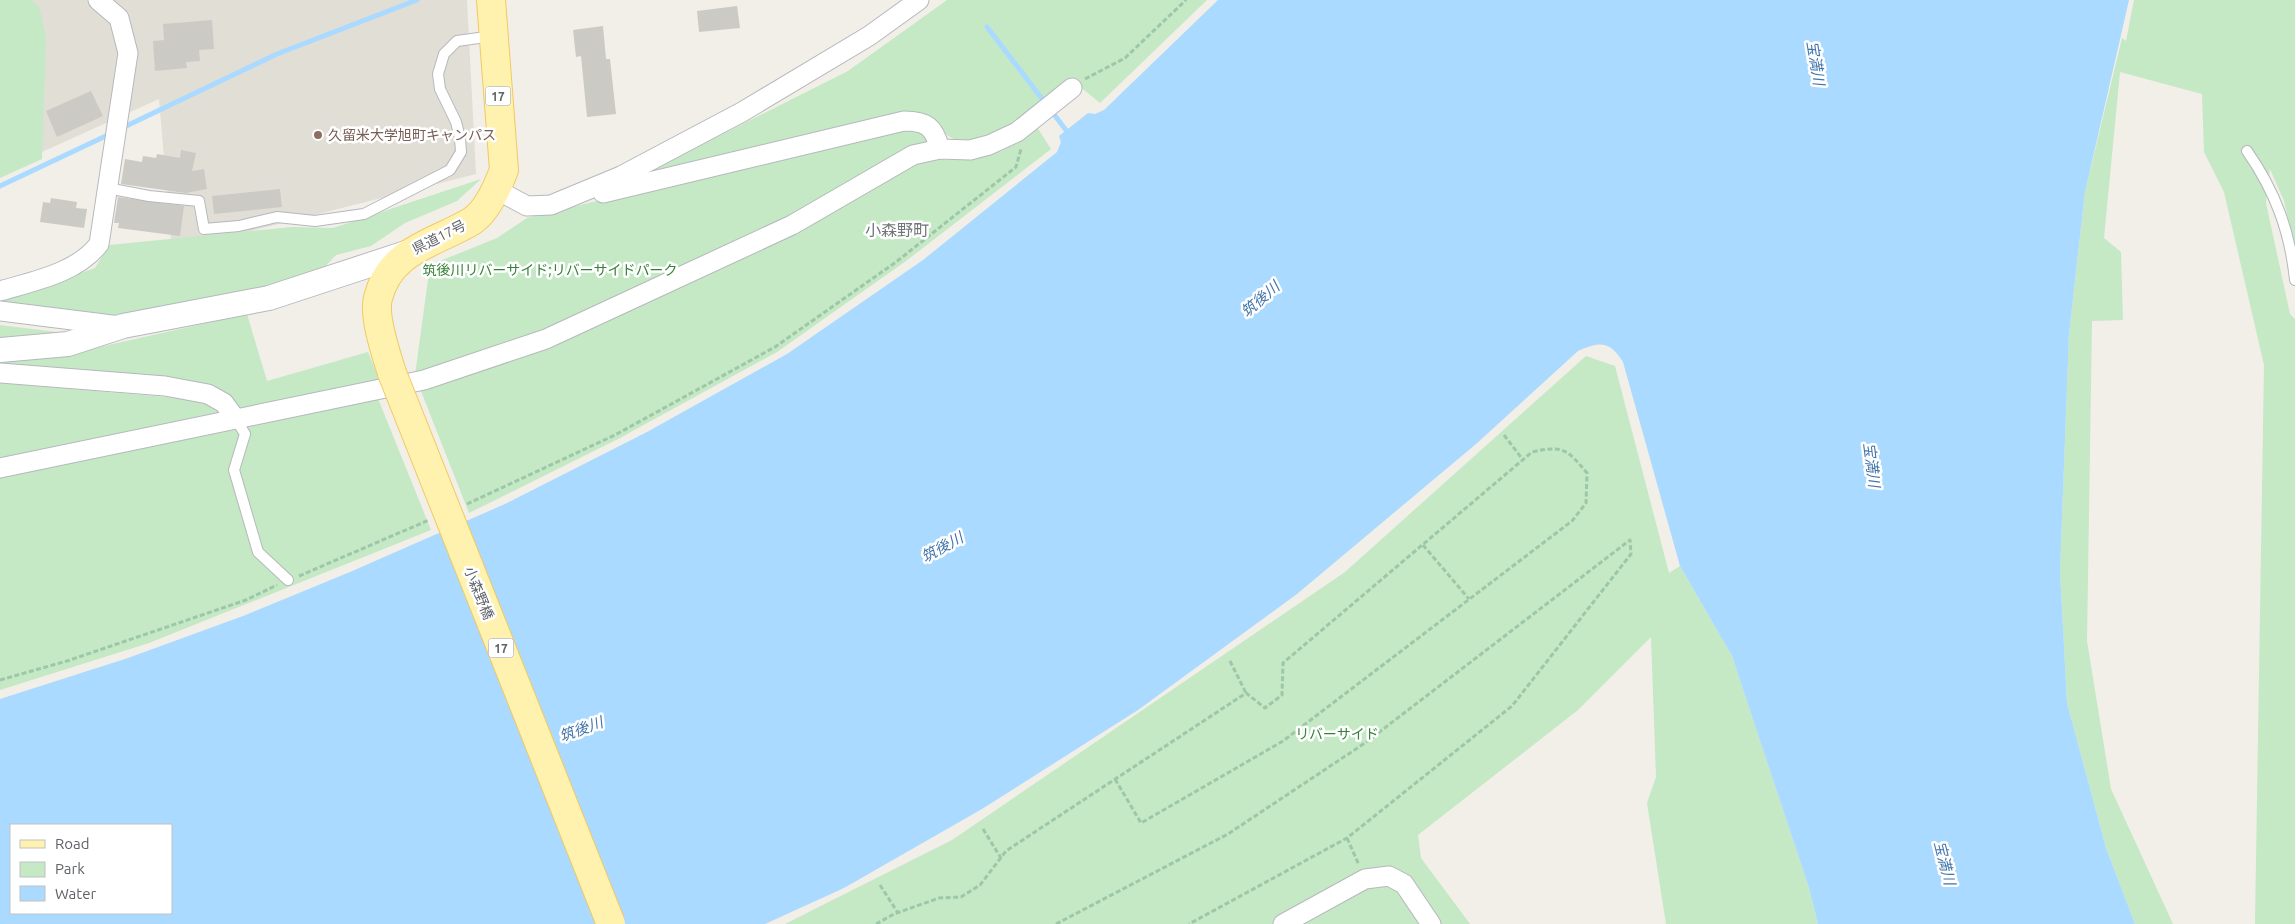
<svg xmlns="http://www.w3.org/2000/svg" width="2295" height="924" font-family="Ubuntu,'Noto Sans JP',sans-serif">
<style>
.education{fill:#e1ded6}
.green{fill:#c5e8c5}
.water{fill:#aadaff;fill-rule:evenodd}
.lines{fill:none;stroke-linecap:round;stroke-linejoin:round}
.stream{stroke:#aadaff;stroke-width:5}
.building{fill:#cccac5}
.service-casing{stroke:#b5b8bc;stroke-width:12}
.minor-casing{stroke:#b5b8bc;stroke-width:21}
.tertiary-casing{stroke:#b5b8bc;stroke-width:26}
.primary-casing{stroke:#f2c960;stroke-width:30}
.path{stroke:#9cc7a9;stroke-width:3;stroke-dasharray:5 2.5;stroke-linecap:butt}
.service{stroke:#fff;stroke-width:10}
.minor{stroke:#fff;stroke-width:19}
.tertiary{stroke:#fff;stroke-width:24}
.primary{stroke:#fff2af;stroke-width:28}
.primary-bridge-casing{stroke:#f2c960;stroke-width:30;stroke-linecap:butt}
.primary-bridge{stroke:#fff2af;stroke-width:28}
.education-dot{fill:#8d6e63;stroke:#fff;stroke-width:2}
.labels{text-anchor:middle;dominant-baseline:central;stroke-width:5;stroke-linejoin:round;paint-order:stroke}
.shield{fill:#fff;stroke:#8f9295;stroke-width:1}
.shield-label{font-size:12px;font-weight:bold;fill:#5f6368}
.education-label{font-size:14px;fill:#785e54;stroke:#fff;text-anchor:start}
.street-label{font-size:14px;fill:#5f6368;stroke:#fff}
.park-label{font-size:14px;fill:#348238;stroke:#fff}
.water-label{font-size:15px;font-style:italic;fill:#4174aa;stroke:#fff}
.quarter-label{font-size:16px;fill:#70757a;stroke:#fff}
</style>
<rect width="100%" height="100%" fill="#f1efe8"/>
<!-- education -->
<path class="education" d="M0,0H467L476,174L172,251L159,99L0,171Z"/>
<!-- green -->
<g class="green">
<path d="M0,0H31L39,6L46,37L42,159L0,178Z"/>
<path d="M947,0H1207L1100,103L1073,81C1046,101 986,157 950,137C940,131 930,120 921,112L641,175L848,71Z"/>
<path d="M2134,0H2295V249L2284,201L2270,169L2266,203L2290,314L2295,319V924H2255L2264,365L2224,192L2204,152L2202,94L2120,72L2104,238L2121,252L2123,320L2092,321L2087,641L2111,789L2173,924H2135L2106,848L2067,703L2060,571L2069,334L2085,192L2122,38L2126,41Z"/>
<path d="M901,127L923,132L932,145L787,221L541,335L415,375L430,265L497,238L527,218Z"/>
<path d="M1037,127L1051,149L906,261L777,352L618,439L469,513L419,386L921,160H962L1002,151Z"/>
<path d="M481,179L457,201L405,223L371,246L336,255L317,275L129,320L0,302L95,268L109,245L292,227L333,228Z"/>
<path d="M247,314L267,381L368,352L380,381L244,412L214,385L0,363L104,346Z"/>
<path d="M0,325L65,333L0,338Z"/>
<path d="M1586,356L1615,366L1669,573L1680,566L1732,656L1809,888L1818,924H1666L1647,803L1656,777L1651,637L1578,710L1418,835L1421,858L1470,924H785L952,840L1345,572Z"/>
<path d="M0,383L201,400L222,415L377,396L431,530L149,643L0,690Z"/>
</g>
<!-- water -->
<path class="water" d="M1218,0H2129L2085,192L2069,334L2060,571L2067,703L2106,848L2135,924H1818L1809,888L1732,656L1680,566L1623,362C1610,341 1600,341 1578,351L1476,444L1297,594L1138,710L982,809L844,888L765,924H0V699L128,658L243,616L350,572L505,504L647,432L787,354L923,260L1057,152L1061,142L1059,136L1088,113L1095,114L1104,110ZM11,825H171V913H11Z"/>
<g class="lines">
<!-- stream -->
<g class="stream">
<path d="M987,27L1069,134"/>
<path d="M122,128L277,54L417,0"/>
<path d="M0,186L110,134"/>
</g>
</g>
<!-- building -->
<g class="building">
<path d="M737,6L740,28L699,32L697,11Z"/>
<path d="M212,20L214,49L199,50L200,61L186,62L187,68L155,71L153,41L164,40L163,24Z"/>
<path d="M603,26L606,59H610L616,114L587,117L581,56L576,57L573,30Z"/>
<path d="M91,91L103,116L57,137L46,111Z"/>
<path d="M181,150L196,153L192,171L204,169L207,189L186,193L121,184L125,159L142,162L143,156L156,158L157,154L180,158Z"/>
<path d="M280,189L282,207L214,214L212,196Z"/>
<path d="M118,197L184,206L180,236L118,228L119,223H114Z"/>
<path d="M51,198L77,202L76,208L87,209L84,228L40,222L43,202L50,203Z"/>
</g>
<g class="lines">
<defs>
<g id="service">
<path d="M2247,151C2275,191 2290,231 2295,280"/>
<path d="M107,188L149,196L199,201L204,229L239,226L277,217L315,221L364,214L450,170L461,152L460,138L456,122L440,89L438,74L444,54L457,41L493,36"/>
<path d="M235,418L245,434L234,470L258,552L288,580"/>
</g>
<g id="minor">
<path d="M497,190L527,206L551,205L621,176L742,112L869,36L919,0"/>
<path d="M603,193L904,121C927,121 934,127 940,149"/>
<path d="M0,291C34,281 77,273 99,244L128,53L119,18L98,0"/>
<path d="M0,311L120,326"/>
<path d="M0,373L165,386L208,394L224,403L235,418"/>
<path d="M0,468L424,380L546,339L792,225L913,155L940,149L970,150L989,145L1017,132L1072,88"/>
<path d="M1283,924L1365,879L1389,876L1404,884L1431,924"/>
</g>
<path id="tertiary" d="M0,350L68,344L123,326L269,298L409,252"/>
<path id="primary" d="M392,373C386,354 373,316 378,298C390,249 436,243 472,221C487,211 498,186 504,170L491,0"/>
</defs>
<!-- service casing -->
<use href="#service" class="service-casing"/>
<!-- minor casing -->
<use href="#minor" class="minor-casing"/>
<!-- tertiary casing -->
<use href="#tertiary" class="tertiary-casing"/>
<!-- primary casing -->
<use href="#primary" class="primary-casing"/>
<!-- path -->
<g class="path">
<path d="M1085,79L1125,58L1186,0"/>
<path d="M1504,435L1523,460"/>
<path d="M467,504L615,435L775,347L896,262L1016,167L1021,149"/>
<path d="M1423,545L1469,599"/>
<path d="M299,576L429,520"/>
<path d="M1230,661L1246,693"/>
<path d="M0,680L67,661L246,600L277,585"/>
<path d="M983,829L1001,858"/>
<path d="M1347,838L1359,865"/>
<path d="M880,885L898,913"/>
<path d="M876,924L894,914L939,898L961,897L980,885L1006,851L1246,693L1265,708L1282,695L1283,663L1532,452C1563,445 1567,449 1587,473L1586,503L1572,521L1283,741L1141,823L1115,779"/>
<path d="M1056,924L1228,834L1365,743L1630,540L1631,554L1512,706L1347,838L1189,924"/>
</g>
<!-- service -->
<use href="#service" class="service"/>
<!-- minor -->
<use href="#minor" class="minor"/>
<!-- tertiary -->
<use href="#tertiary" class="tertiary"/>
<!-- primary -->
<use href="#primary" class="primary"/>
<defs>
<path id="primary-bridge" d="M392,373L611,924"/>
</defs>
<!-- primary-bridge casing -->
<use href="#primary-bridge" class="primary-bridge-casing"/>
<!-- primary-bridge -->
<use href="#primary-bridge" class="primary-bridge"/>
</g>
<!-- markers -->
<circle class="education-dot" cx="318" cy="135" r="5"/>
<g class="labels">
<!-- shield labels -->
<g class="shield">
<rect x="485.5" y="86.5" width="25" height="19" rx="4"/>
<rect x="488.5" y="638.5" width="25" height="19" rx="4"/>
</g>
<g class="shield-label">
<text x="498" y="96">17</text>
<text x="501" y="648">17</text>
</g>
<!-- education labels -->
<g class="education-label">
<text x="328" y="135">久留米大学旭町キャンパス</text>
</g>
<!-- street labels -->
<g class="street-label">
<text transform="translate(439 237) rotate(-27)">県道17号</text>
<text transform="translate(479 593) rotate(68)">小森野橋</text>
</g>
<!-- park labels -->
<g class="park-label">
<text x="550" y="270">筑後川リバーサイド;リバーサイドパーク</text>
<text x="1337" y="734">リバーサイド</text>
</g>
<!-- water labels -->
<g class="water-label">
<text transform="translate(1816 63) rotate(81)">宝満川</text>
<text transform="translate(1260 299) rotate(-41)">筑後川</text>
<text transform="translate(1872 465) rotate(83)">宝満川</text>
<text transform="translate(942 547) rotate(-29)">筑後川</text>
<text transform="translate(581 729) rotate(-20)">筑後川</text>
<text transform="translate(1945 863) rotate(76)">宝満川</text>
</g>
<!-- quarter labels -->
<g class="quarter-label">
<text x="897" y="230">小森野町</text>
</g>
</g>
<!-- legend -->
<rect x="10" y="824" width="162" height="90" fill="#ffffff" stroke="#bfc1c3"/>
<rect x="20" y="840" width="25" height="8" fill="#fff2af" stroke="#bfc1c3"/>
<text x="55" y="849" font-size="15" fill="#5f6368">Road</text>
<rect x="20" y="862" width="25" height="15" fill="#c5e8c5" stroke="#bfc1c3"/>
<text x="55" y="874" font-size="15" fill="#5f6368">Park</text>
<rect x="20" y="886" width="25" height="15" fill="#aadaff" stroke="#bfc1c3"/>
<text x="55" y="899" font-size="15" fill="#5f6368">Water</text>
</svg>
